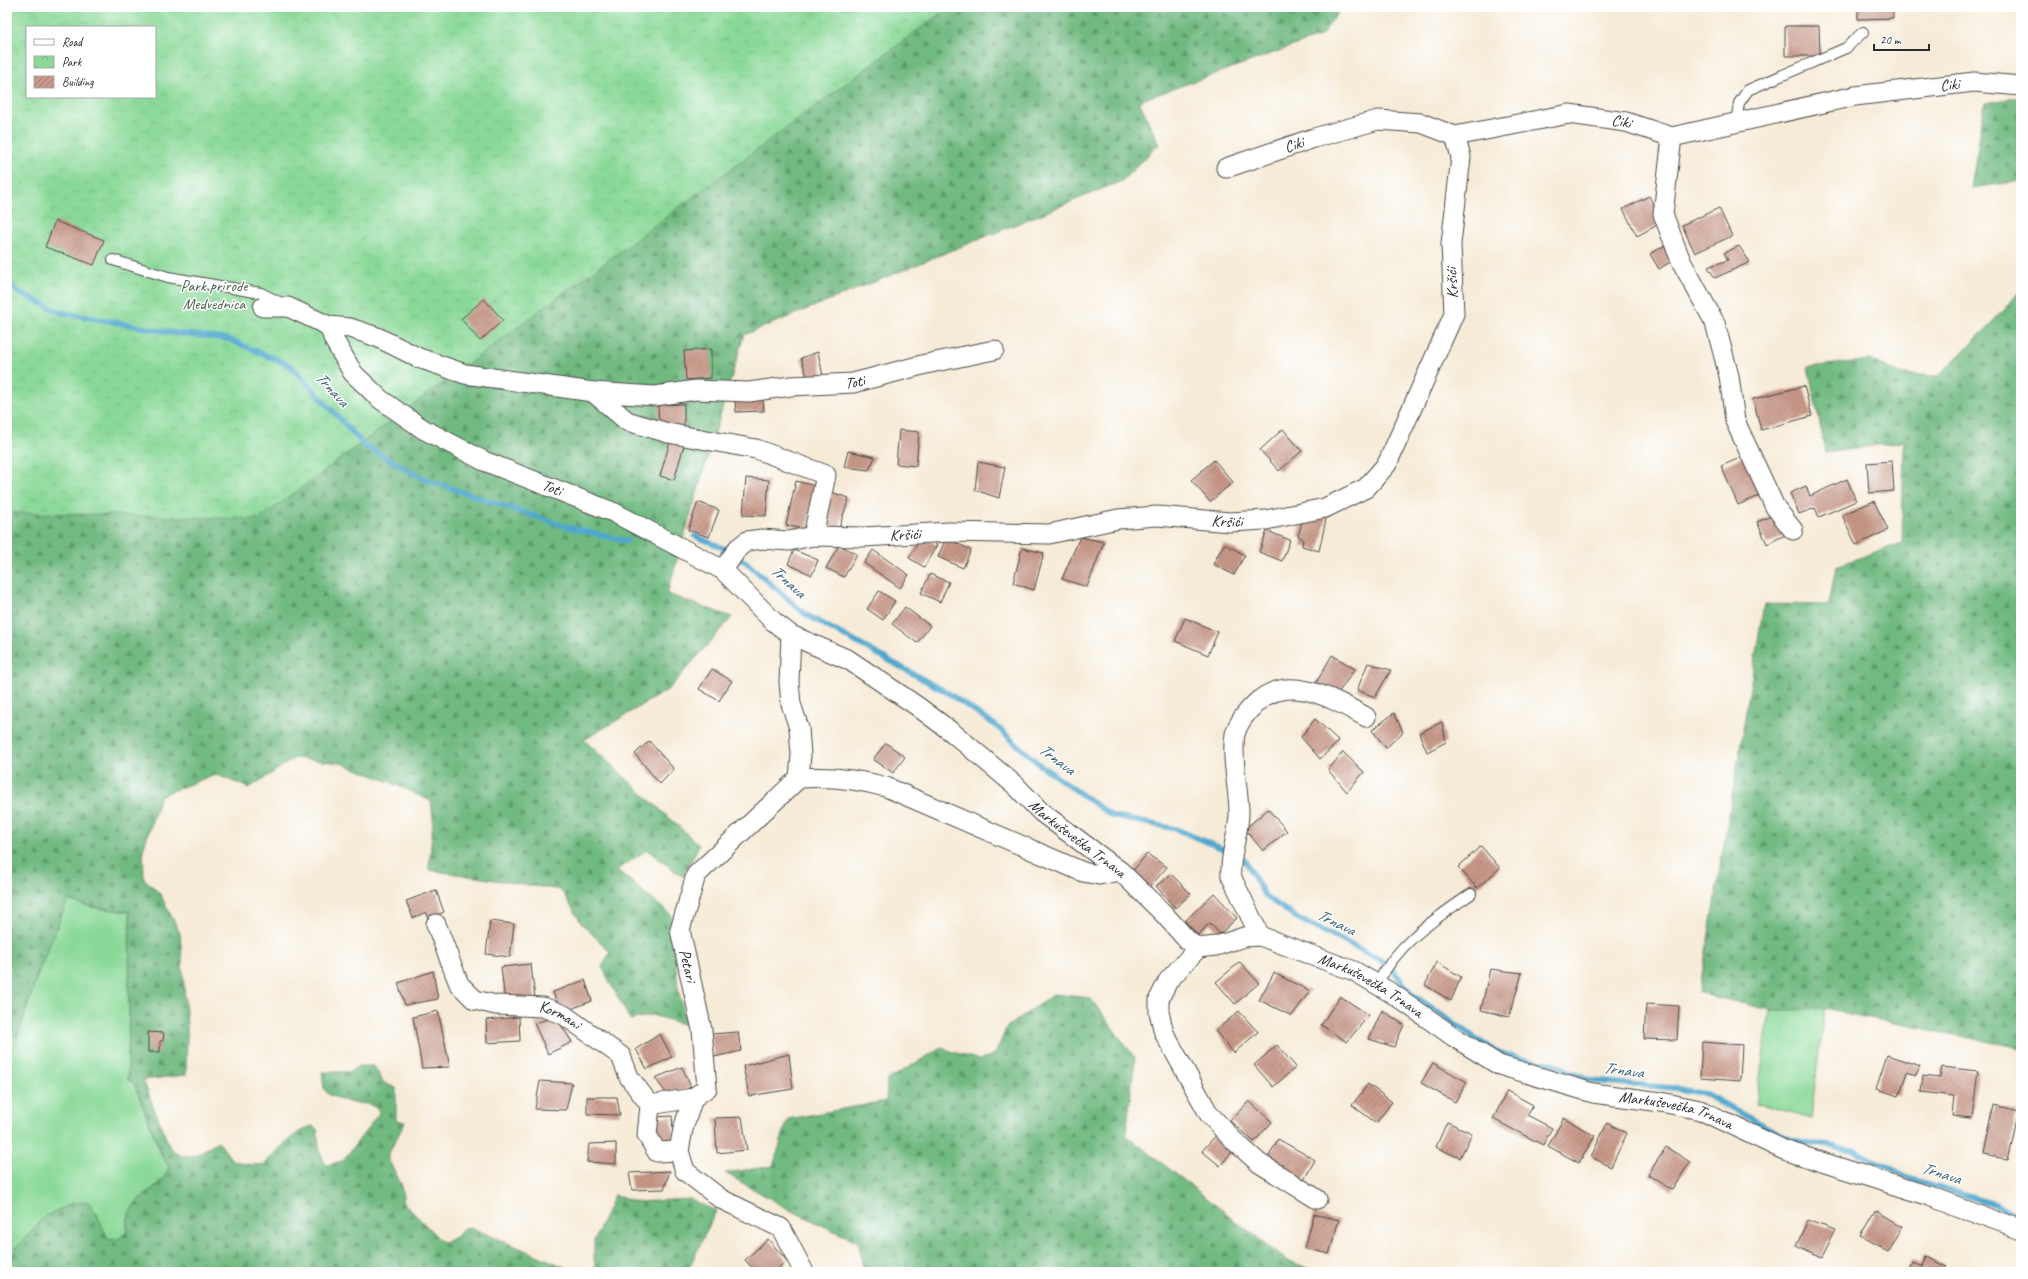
<svg xmlns="http://www.w3.org/2000/svg" width="2028" height="1279" font-family="Caveat,sans-serif">
<style>
.grass{fill:#8ad998;stroke:#5a8262}
.forest{fill:url(#forest-firs);stroke:#4d7256;fill-rule:evenodd}
.park{fill:url(#park-crowns);stroke:#5a8262;fill-rule:evenodd}
.lines{fill:none;stroke-linecap:round;stroke-linejoin:round}
.stream{stroke:#50a7cd;stroke-width:5.5}
.building{fill:url(#building-hatch)}
.service-casing{stroke:#494845;stroke-width:12}
.minor-casing{stroke:#494845;stroke-width:21}
.service{stroke:#fff;stroke-width:10}
.minor{stroke:#fff;stroke-width:19}
.labels{text-anchor:middle;dominant-baseline:central;stroke-width:3;stroke-linejoin:round;paint-order:stroke}
.street-label{font-size:16px;fill:#2b2b2b;stroke:#fff}
.park-label{font-size:16px;fill:#485f4c;stroke:#fff}
.water-label{font-size:17px;font-style:italic;fill:#3c6374;stroke:#fff}
</style>
<defs>
<pattern id="forest-firs" width="22" height="20" patternUnits="userSpaceOnUse"><rect width="22" height="20" fill="#6fb980"/><path d="M5 1l3.5 6h-7zM16 11l3.5 6h-7z" fill="#5b9769"/></pattern>
<pattern id="park-crowns" width="20" height="18" patternUnits="userSpaceOnUse"><rect width="20" height="18" fill="#8ad998"/><path d="M2 6a3 3 0 1 1 6 0M12 15a3 3 0 1 1 6 0" fill="none" stroke="#77ba83"/></pattern>
<pattern id="building-hatch" width="6" height="6" patternUnits="userSpaceOnUse"><rect width="6" height="6" fill="#c89888"/><path d="M-1 1l2-2M0 6l6-6M5 7l2-2" fill="none" stroke="#a37c6f"/></pattern>
</defs>
<rect width="100%" height="100%" fill="#fff"/>
<filter id="ink" filterUnits="userSpaceOnUse"><feTurbulence type="fractalNoise" baseFrequency=".025" numOctaves="2"/><feDisplacementMap in="SourceGraphic" scale="8" xChannelSelector="R" yChannelSelector="G"/><feConvolveMatrix kernelMatrix="1 2 1 2 8 2 1 2 1" color-interpolation-filters="sRGB"/></filter>
<filter id="wash" filterUnits="userSpaceOnUse"><feTurbulence type="fractalNoise" baseFrequency=".012" numOctaves="4" result="noise"/><feDisplacementMap in="SourceGraphic" scale="16" xChannelSelector="R" yChannelSelector="G"/><feGaussianBlur stdDeviation="0.9" result="paint"/><feColorMatrix in="noise" values="0 0 0 0 0 0 0 0 0 0 0 0 0 0 0 0 0 1.4 0 .05"/><feComposite in="paint" operator="in"/></filter>
<g filter="url(#wash)">
<rect width="100%" height="100%" fill="#f6ebd7"/>
<!-- grass -->
<g class="grass">
<path d="M68,900L90,907L130,912L128,1080L134,1083L162,1157L169,1166L168,1172L127,1220V1232L119,1239L109,1240L101,1226L97,1213L45,1216L14,1250L7,1272V1059L15,1045L39,970Z"/>
<path d="M1824,1009L1811,1119L1756,1104L1770,1010Z"/>
</g>
<!-- forest -->
<g class="forest">
<path d="M7,7H1342L1321,36L1139,101L1159,144L1122,181L744,335L667,594L732,617L669,689L584,740L699,845L683,877L647,850L617,870L671,915L678,988L686,1025L652,1015L630,1020L602,967L610,952L582,924L561,890L429,870L433,819L431,801L390,782L341,763L295,758L249,788L215,774L160,796L143,850L144,878L160,894L180,933L187,1027L186,1075L143,1080L169,1146L174,1151L181,1156H194L218,1141L232,1160L246,1164L264,1165C277,1151 294,1131 312,1126L317,1129L320,1153L326,1165L343,1161L379,1113L378,1109L369,1104L352,1103L329,1095L324,1089L322,1072H349L359,1066H374L384,1083L396,1088V1120L405,1122L387,1157L401,1184L404,1203L441,1241L446,1242L459,1235L463,1228H472L565,1267L563,1272H8L14,1250L45,1216L73,1203L88,1202C99,1215 101,1226 109,1240L119,1239L127,1232C125,1191 162,1195 169,1166L163,1157L134,1083L128,1080L130,912L90,907L68,900L39,970L15,1045L7,1059ZM27,27H155V97H27Z"/>
<path d="M2021,97V181L1971,188L1985,103Z"/>
<path d="M2021,290V1048L1824,1009L1770,1010L1699,993L1764,604L1829,605L1836,566L1902,543L1904,441L1826,453L1808,367L1870,360L1903,374L1938,376L1988,327Z"/>
<path d="M1054,994L1090,998L1135,1058L1126,1135L1286,1260L1318,1272H864L858,1242L790,1210L725,1173L773,1166L788,1119L886,1101L887,1080L941,1048L980,1060L995,1054L1007,1027Z"/>
<path d="M614,1195L636,1202L690,1199L716,1211L687,1272H597L594,1260V1241Z"/>
</g>
<!-- park -->
<path class="park" d="M7,7H949L259,519L7,512ZM27,27H155V97H27Z"/>
<g class="lines">
<!-- stream -->
<g class="stream">
<path d="M7,283L20,293L60,312L167,332L228,339L291,366L365,446L424,479L567,527L627,541"/>
<path d="M695,536L721,547L746,562L805,614L948,693L995,725L1040,765L1112,816L1176,829L1240,856L1246,862L1265,896L1297,918L1379,959L1393,970L1412,994L1493,1050L1520,1059L1554,1064L1593,1081L1674,1088L1706,1094L1791,1140L1854,1150L1918,1182L1992,1203L2021,1217"/>
</g>
</g>
<g id="blocks">
<!-- building -->
<g class="building">
<path d="M1858,7H1893V18L1858,19Z"/>
<path d="M1785,26H1819L1820,56H1785Z"/>
<path d="M1649,196L1663,222L1637,236L1623,209Z"/>
<path d="M1719,208L1732,236L1695,253L1682,225Z"/>
<path d="M55,221L104,240L94,265L45,247Z"/>
<path d="M1666,245L1675,259L1659,269L1650,254Z"/>
<path d="M1739,246L1750,262L1715,278L1708,267L1728,260L1724,253Z"/>
<path d="M484,299L503,320L480,341L461,319Z"/>
<path d="M711,349V378L686,380L684,351Z"/>
<path d="M818,352L823,376L808,379L801,358Z"/>
<path d="M1804,386L1812,416L1761,430L1753,399Z"/>
<path d="M763,399L764,411L736,412L735,400Z"/>
<path d="M684,404V426L659,427L658,405Z"/>
<path d="M1283,429L1302,451L1279,471L1260,450Z"/>
<path d="M899,430L919,432L916,466L896,464Z"/>
<path d="M671,438L685,442L674,480L660,476Z"/>
<path d="M848,451L875,457L869,470L844,467Z"/>
<path d="M1747,455L1764,494L1738,505L1721,466Z"/>
<path d="M1214,460L1233,482L1210,502L1191,480Z"/>
<path d="M1892,461L1894,491L1869,493L1867,463Z"/>
<path d="M978,462L1005,467L999,498L975,490Z"/>
<path d="M746,478L769,480L766,516L743,515Z"/>
<path d="M1847,479L1856,501L1819,517L1815,508L1799,514L1790,493L1806,486L1810,496Z"/>
<path d="M796,481L816,486L807,530L786,525Z"/>
<path d="M831,492L849,498L838,531L820,525Z"/>
<path d="M1874,501L1888,530L1856,545L1842,515Z"/>
<path d="M698,502L719,510L709,537L688,530Z"/>
<path d="M1778,513L1787,534L1767,544L1757,522Z"/>
<path d="M1327,515L1319,551L1302,546L1303,539L1298,536L1303,519Z"/>
<path d="M1267,531L1290,540L1282,561L1259,552Z"/>
<path d="M922,536L937,545L924,567L909,558Z"/>
<path d="M1080,537L1104,542L1087,587L1062,579Z"/>
<path d="M946,538L971,550L963,568L938,557Z"/>
<path d="M1224,544L1245,555L1234,575L1213,564Z"/>
<path d="M839,545L857,554L844,577L826,568Z"/>
<path d="M1022,548L1044,553L1034,590L1013,583Z"/>
<path d="M794,550L818,560L812,575L788,564Z"/>
<path d="M873,550L909,575L900,588L864,563Z"/>
<path d="M930,574L949,582L940,602L921,593Z"/>
<path d="M879,591L895,601L883,620L867,609Z"/>
<path d="M905,607L930,626L917,643L892,624Z"/>
<path d="M1185,618L1218,632L1208,655L1175,641Z"/>
<path d="M1332,655L1355,669L1336,696L1316,683Z"/>
<path d="M1368,663L1391,670L1375,697L1357,690Z"/>
<path d="M712,669L732,681L719,701L699,689Z"/>
<path d="M1394,713L1403,732L1386,748L1372,730Z"/>
<path d="M1315,719L1339,741L1320,759L1301,737Z"/>
<path d="M1442,722L1446,742L1427,752L1419,733Z"/>
<path d="M649,741L674,769L660,784L635,754Z"/>
<path d="M886,743L905,757L893,773L873,759Z"/>
<path d="M1343,752L1364,772L1347,792L1328,770Z"/>
<path d="M1268,809L1287,831L1263,851L1245,829Z"/>
<path d="M1481,846L1500,868L1477,888L1458,867Z"/>
<path d="M1147,854L1167,867L1149,888L1130,874Z"/>
<path d="M1171,874L1191,894L1175,908L1156,886Z"/>
<path d="M436,890L444,912L429,919L426,912L413,918L406,901Z"/>
<path d="M1214,893L1237,918L1220,934L1210,923L1198,935L1185,921Z"/>
<path d="M490,921L514,924L510,957L486,954Z"/>
<path d="M1240,962L1259,983L1235,1004L1216,982Z"/>
<path d="M1437,962L1461,977L1451,1001L1425,985Z"/>
<path d="M531,964L535,999L505,1003L501,967Z"/>
<path d="M1490,969L1522,973L1509,1017L1481,1010Z"/>
<path d="M433,971L438,999L405,1005L398,983Z"/>
<path d="M1274,973L1310,991L1292,1016L1259,1000Z"/>
<path d="M585,980L592,1001L560,1013L553,992Z"/>
<path d="M1340,996L1369,1015L1347,1042L1321,1025Z"/>
<path d="M1646,1004L1679,1006L1677,1040L1644,1039Z"/>
<path d="M1382,1010L1404,1025L1394,1047L1369,1039Z"/>
<path d="M438,1011L450,1067L422,1068L413,1017Z"/>
<path d="M1239,1011L1258,1032L1234,1053L1215,1031Z"/>
<path d="M519,1017L520,1041L487,1043L486,1020Z"/>
<path d="M556,1017L572,1042L548,1054L534,1023Z"/>
<path d="M148,1032L164,1033L163,1041H160V1052H148Z"/>
<path d="M738,1032L741,1051L714,1057L711,1034Z"/>
<path d="M660,1034L672,1057L647,1069L636,1049Z"/>
<path d="M1702,1042L1742,1045L1740,1081L1700,1078Z"/>
<path d="M1277,1045L1296,1067L1273,1087L1254,1065Z"/>
<path d="M789,1054L793,1089L749,1096L743,1066Z"/>
<path d="M1887,1055L1920,1066L1916,1075L1907,1072L1899,1096L1876,1089Z"/>
<path d="M1433,1063L1467,1082L1455,1102L1421,1083Z"/>
<path d="M682,1067L691,1087L669,1097L655,1078Z"/>
<path d="M1942,1067L1978,1071L1972,1118L1952,1116L1954,1096L1921,1092L1923,1076L1940,1078Z"/>
<path d="M540,1081L572,1083L566,1110L535,1109Z"/>
<path d="M1368,1084L1392,1102L1376,1123L1352,1105Z"/>
<path d="M1507,1091L1533,1105L1527,1115L1552,1128L1543,1145L1493,1119Z"/>
<path d="M587,1097H617L620,1115L587,1114Z"/>
<path d="M1249,1101L1272,1122L1254,1142L1230,1121Z"/>
<path d="M1994,1105L2018,1111L2007,1159L1984,1155Z"/>
<path d="M672,1116L674,1146L658,1147L657,1117Z"/>
<path d="M742,1117L747,1150L717,1153L715,1118Z"/>
<path d="M1564,1118L1595,1136L1579,1163L1548,1146Z"/>
<path d="M1447,1122L1472,1133L1460,1158L1436,1147Z"/>
<path d="M1607,1123L1627,1133L1611,1167L1591,1157Z"/>
<path d="M1219,1132L1236,1147L1220,1166L1202,1151Z"/>
<path d="M1278,1139L1315,1160L1304,1180L1267,1160Z"/>
<path d="M616,1143V1164L587,1162L589,1144Z"/>
<path d="M1666,1147L1690,1162L1672,1190L1648,1175Z"/>
<path d="M670,1171L664,1189L632,1190L629,1173Z"/>
<path d="M1877,1210L1902,1225L1887,1251L1861,1237Z"/>
<path d="M1314,1214L1339,1220L1329,1254L1305,1248Z"/>
<path d="M1808,1220L1835,1230L1821,1258L1796,1246Z"/>
<path d="M768,1239L787,1261L774,1272H756L745,1260Z"/>
<path d="M1924,1256L1945,1266L1943,1272H1906L1911,1261L1920,1265Z"/>
</g>
</g>
</g>
<g filter="url(#ink)">
<use href="#blocks" fill-opacity="0" stroke="#494845" stroke-width="1"/>
<g class="lines">
<defs>
<g id="service">
<path d="M1736,123L1739,103L1748,90L1846,48L1863,32"/>
<path d="M113,260L168,277L261,293L281,303"/>
<path d="M1377,984C1400,941 1432,921 1471,894"/>
</g>
<g id="minor">
<path d="M1672,137L1663,214L1681,261L1715,323L1729,376L1735,421L1775,507L1793,530"/>
<path id="s1" d="M1226,168L1314,138L1378,120L1421,123L1455,136L1569,114L1626,122L1672,137L1855,96L1974,82L2021,86"/>
<path d="M263,307H288L329,326L350,328L377,337L419,358L465,374L593,392L627,421L668,433L756,449L826,475L813,536"/>
<path id="s2" d="M329,326L334,340L353,373L380,399L423,429L484,461L613,512L723,570L773,621L791,635L849,660L917,706L953,733L1016,786L1041,812L1120,871L1164,914L1188,941L1198,948L1216,946L1244,937L1260,936L1354,971L1393,994L1454,1037L1499,1065L1593,1093L1661,1102L1700,1110L1784,1150L1929,1196L2021,1230"/>
<path id="s3" d="M593,392L655,396L696,390L749,392L791,386L853,383L926,364L994,350"/>
<path id="s4" d="M723,570L738,548L747,541L762,539L789,541L813,536L864,537L949,532L1049,534L1118,519L1157,516L1230,522L1266,520L1325,508L1366,488L1387,464L1454,314L1451,244L1461,157L1455,136"/>
<path id="s5" d="M791,635L789,682L791,704L799,728L801,755L799,778L696,875L680,930L702,1030L707,1088L693,1098L683,1129L679,1151L685,1171L721,1199L781,1228L804,1272"/>
<path d="M799,778C829,776 857,779 886,787L1083,872L1099,875L1120,871"/>
<path id="s6" d="M436,924L459,984L475,1000L496,1005L543,1007L564,1015L621,1056L629,1077L650,1105L693,1098"/>
<path d="M1260,936L1231,876C1229,853 1240,832 1239,810C1238,787 1231,755 1235,734C1238,723 1244,716 1251,708C1284,670 1330,697 1366,717"/>
<path d="M1198,948L1168,981L1159,999V1012L1164,1033L1209,1114L1232,1139L1259,1163L1317,1199"/>
<path d="M650,1105L647,1135L657,1152L679,1151"/>
</g>
</defs>
<!-- service casing -->
<use href="#service" class="service-casing"/>
<!-- minor casing -->
<use href="#minor" class="minor-casing"/>
<!-- service -->
<use href="#service" class="service"/>
<!-- minor -->
<use href="#minor" class="minor"/>
</g>
</g>
<g class="labels">
<!-- street labels -->
<g class="street-label">
<text stroke="none"><textPath href="#s1" startOffset="744">Ciki</textPath></text>
<text stroke="none"><textPath href="#s1" startOffset="408">Ciki</textPath></text>
<text stroke="none"><textPath href="#s1" startOffset="72">Ciki</textPath></text>
<text transform="translate(1452 283) rotate(-93)">Kršići</text>
<text stroke="none"><textPath href="#s3" startOffset="263">Toti</textPath></text>
<text stroke="none"><textPath href="#s2" startOffset="285">Toti</textPath></text>
<text stroke="none"><textPath href="#s4" startOffset="521">Kršići</textPath></text>
<text stroke="none"><textPath href="#s4" startOffset="197">Kršići</textPath></text>
<text stroke="none"><textPath href="#s2" startOffset="923">Markuševečka Trnava</textPath></text>
<text stroke="none"><textPath href="#s5" startOffset="380">Petari</textPath></text>
<text stroke="none"><textPath href="#s2" startOffset="1271">Markuševečka Trnava</textPath></text>
<text stroke="none"><textPath href="#s6" startOffset="174">Kormani</textPath></text>
<text stroke="none"><textPath href="#s2" startOffset="1606">Markuševečka Trnava</textPath></text>
</g>
<!-- park labels -->
<g class="park-label">
<text x="214" y="286">Park prirode<tspan x="214" dy="18">Medvednica</tspan></text>
</g>
<!-- water labels -->
<g class="water-label">
<text transform="translate(332 389) rotate(47)">Trnava</text>
<text transform="translate(788 581) rotate(42)">Trnava</text>
<text transform="translate(1057 759) rotate(37)">Trnava</text>
<text transform="translate(1336 922) rotate(26)">Trnava</text>
<text transform="translate(1623 1070) rotate(7)">Trnava</text>
<text transform="translate(1941 1173) rotate(17)">Trnava</text>
</g>
</g>
<!-- margin -->
<rect width="2028" height="1279" fill="none" stroke="#fff" stroke-width="24"/>
<!-- legend -->
<rect x="26" y="26" width="130" height="72" fill="#ffffff" stroke="#aaaaaa"/>
<rect x="34" y="39" width="20" height="6" fill="#ffffff" stroke="#aaaaaa"/>
<text x="62" y="46" font-size="12" fill="#2b2b2b">Road</text>
<rect x="34" y="56" width="20" height="12" fill="url(#park-crowns)" stroke="#aaaaaa"/>
<text x="62" y="66" font-size="12" fill="#2b2b2b">Park</text>
<rect x="34" y="76" width="20" height="12" fill="url(#building-hatch)" stroke="#aaaaaa"/>
<text x="62" y="86" font-size="12" fill="#2b2b2b">Building</text>
<!-- scale -->
<path d="M1874 44v6h55v-6" fill="none" stroke="#2b2b2b" stroke-width="2"/>
<text x="1880" y="44" font-size="12" fill="#2b2b2b" stroke="#ffffff" stroke-width="3" paint-order="stroke">20 m</text>
</svg>
